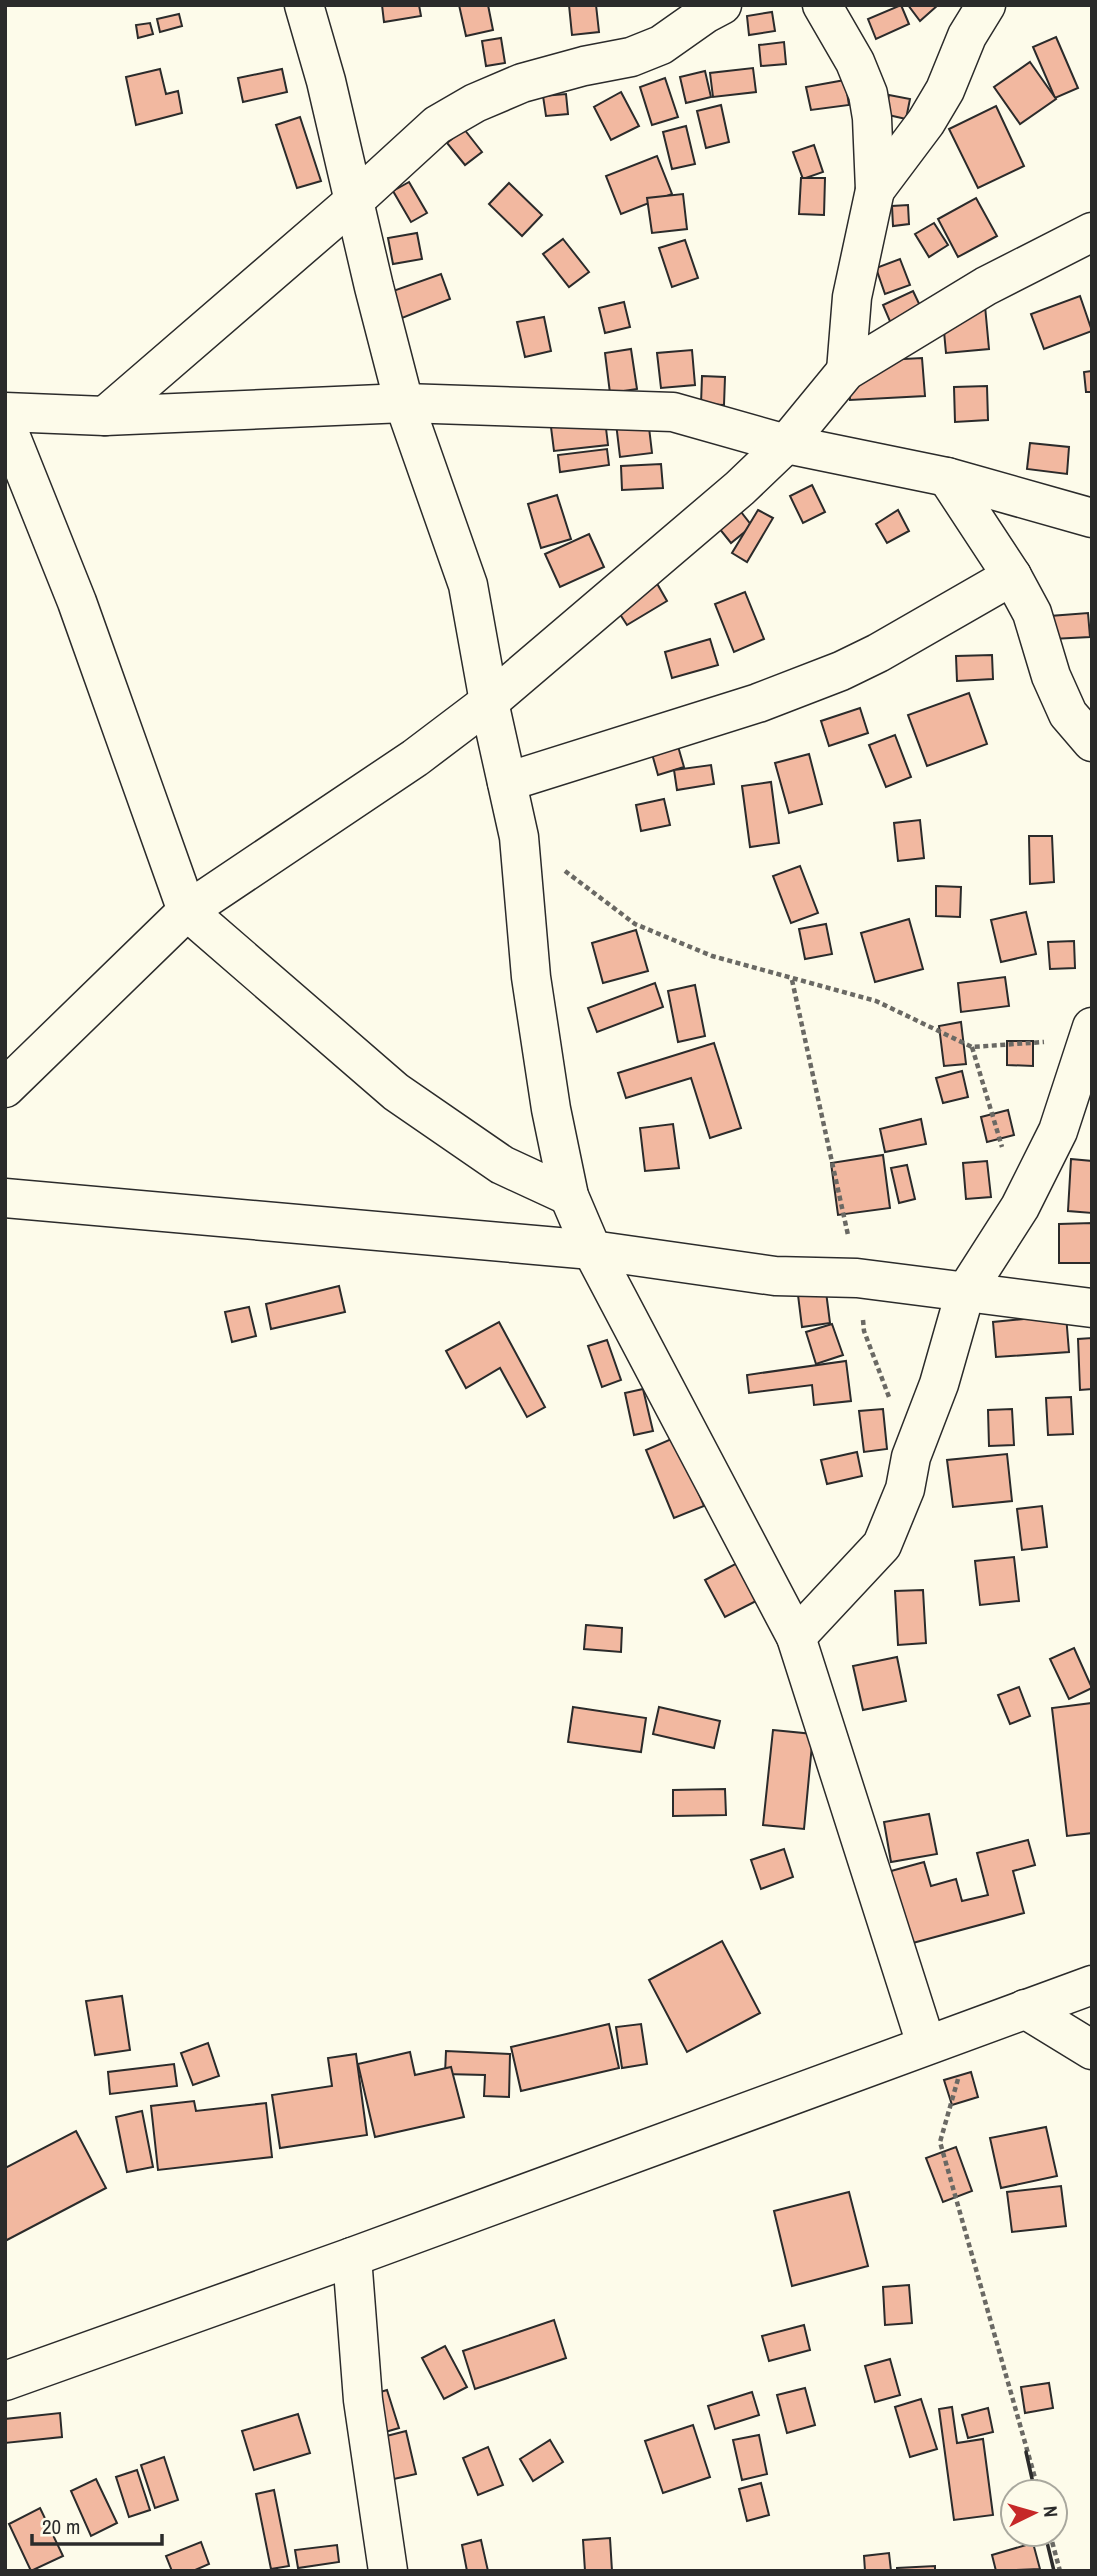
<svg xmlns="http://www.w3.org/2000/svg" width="1097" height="2576" font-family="'Archivo Narrow',sans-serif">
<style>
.building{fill:#f2b8a0;stroke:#2b2b2b;stroke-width:2}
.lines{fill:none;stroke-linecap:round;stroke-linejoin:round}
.minor-casing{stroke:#2b2b2b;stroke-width:41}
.primary-casing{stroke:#2b2b2b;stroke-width:41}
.path{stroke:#6a6964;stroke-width:4.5;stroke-dasharray:5 3.5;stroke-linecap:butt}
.minor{stroke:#fdfbea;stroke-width:38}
.primary{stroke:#fdfbea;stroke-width:38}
.wall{stroke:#2b2b2b;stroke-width:3.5}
</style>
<rect width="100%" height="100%" fill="#fdfbea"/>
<!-- building -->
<g class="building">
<path d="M382,5H419L421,16L384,22Z"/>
<path d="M459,5H488L493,30L466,36Z"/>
<path d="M569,5H596L599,32L572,35Z"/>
<path d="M901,5L909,24L876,39L868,19Z"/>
<path d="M908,5H938L920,21Z"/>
<path d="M772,12L775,31L749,35L747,16Z"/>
<path d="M179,14L182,26L160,32L157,19Z"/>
<path d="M150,23L153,34L138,38L136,25Z"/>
<path d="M1056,37L1078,88L1055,98L1033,47Z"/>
<path d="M501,38L505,63L486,66L482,41Z"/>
<path d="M784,42L786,64L761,66L759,45Z"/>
<path d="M1030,62L1056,99L1020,124L994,87Z"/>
<path d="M753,68L756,92L713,97L710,73Z"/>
<path d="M160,69L166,94L178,91L182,113L136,125L126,77Z"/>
<path d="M282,69L287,92L243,102L238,78Z"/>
<path d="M705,71L711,97L686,103L680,77Z"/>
<path d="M665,78L678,117L652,125L640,87Z"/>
<path d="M845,80L849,105L811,110L806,87Z"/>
<path d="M621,92L639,126L611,140L594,107Z"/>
<path d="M566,94L568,114L546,116L543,96Z"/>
<path d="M889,95L910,99L906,119L884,114Z"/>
<path d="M721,105L729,142L706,148L697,111Z"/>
<path d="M996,106L1024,166L978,188L949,129Z"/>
<path d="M300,117L321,181L297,188L276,125Z"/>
<path d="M686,126L695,164L672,169L663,132Z"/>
<path d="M464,129L482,152L465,165L447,143Z"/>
<path d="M814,145L823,172L803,179L793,152Z"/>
<path d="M657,156L672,194L621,214L606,176Z"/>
<path d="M801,178H825L824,215L799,214Z"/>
<path d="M409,182L427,213L411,222L393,191Z"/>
<path d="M509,183L542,215L522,236L489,204Z"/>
<path d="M683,194L687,229L652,233L647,198Z"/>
<path d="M976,198L997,236L958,257L938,219Z"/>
<path d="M908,205L909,224L893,226L892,206Z"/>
<path d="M934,223L948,245L929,257L915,234Z"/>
<path d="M417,233L422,259L393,264L388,238Z"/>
<path d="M563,239L589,272L569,287L543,254Z"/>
<path d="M685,240L698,278L672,287L659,248Z"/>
<path d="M900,259L910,285L885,294L876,268Z"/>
<path d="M441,274L450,299L402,318L393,291Z"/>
<path d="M913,291L923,312L892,326L883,305Z"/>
<path d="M984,295L989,349L946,353L941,299Z"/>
<path d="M1080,296L1092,331L1044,349L1031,314Z"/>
<path d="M624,302L630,327L605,333L599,308Z"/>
<path d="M544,317L551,351L525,357L517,322Z"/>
<path d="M631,349L637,389L610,393L605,353Z"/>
<path d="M692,350L695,385L661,388L657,353Z"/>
<path d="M922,358L925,396L850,400L848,362Z"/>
<path d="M1092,371V392H1086L1084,372Z"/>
<path d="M702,376L725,377L724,405L701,404Z"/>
<path d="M987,386L988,420L955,422L954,387Z"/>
<path d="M646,402L652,453L620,457L614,406Z"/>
<path d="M605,420L608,445L554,451L551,427Z"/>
<path d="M1030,443L1069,447L1067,474L1027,469Z"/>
<path d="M607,449L609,465L560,472L558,455Z"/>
<path d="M661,464L663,488L622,490L621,466Z"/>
<path d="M812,485L825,512L803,523L790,496Z"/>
<path d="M557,495L571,539L541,548L528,504Z"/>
<path d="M731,499L752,526L731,543L710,517Z"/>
<path d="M758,510L773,518L747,562L732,553Z"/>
<path d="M898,510L909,531L887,543L876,524Z"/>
<path d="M589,534L604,567L560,587L545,554Z"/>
<path d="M655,580L667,601L627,625L614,605Z"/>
<path d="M745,592L764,639L734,652L715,604Z"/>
<path d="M1088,613L1090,637L1052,639L1050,616Z"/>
<path d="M710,639L718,665L672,678L665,652Z"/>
<path d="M992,655L993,679L957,681L956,656Z"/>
<path d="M969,693L987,744L927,766L908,715Z"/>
<path d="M860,708L868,733L829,746L821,721Z"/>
<path d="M671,722L684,767L658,775L645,729Z"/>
<path d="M895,735L911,777L886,787L869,745Z"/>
<path d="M809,754L822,804L789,813L775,763Z"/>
<path d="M711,765L714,784L677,790L674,770Z"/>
<path d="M771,782L779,843L750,847L742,786Z"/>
<path d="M664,799L670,825L641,831L636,805Z"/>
<path d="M920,820L924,858L898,861L894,823Z"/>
<path d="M1029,836H1052L1054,882L1030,884Z"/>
<path d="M800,866L818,913L791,923L773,876Z"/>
<path d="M936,886L961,887L960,917L936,916Z"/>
<path d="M1026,912L1036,954L1001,962L991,920Z"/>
<path d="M909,919L923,969L875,982L861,933Z"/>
<path d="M826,924L832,954L805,959L799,929Z"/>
<path d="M636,930L648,971L603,983L592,943Z"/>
<path d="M1074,941L1075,968L1050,969L1048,942Z"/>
<path d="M1005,977L1009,1006L961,1012L958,983Z"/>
<path d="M655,983L663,1007L597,1032L588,1008Z"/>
<path d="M695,985L705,1036L678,1042L668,991Z"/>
<path d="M961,1022L966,1064L944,1066L939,1026Z"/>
<path d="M1007,1041H1033V1066L1007,1065Z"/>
<path d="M714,1043L741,1128L710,1138L691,1078L626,1098L618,1073Z"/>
<path d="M962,1071L968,1097L943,1103L936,1078Z"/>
<path d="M1008,1110L1014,1135L987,1142L981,1117Z"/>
<path d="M921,1119L926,1144L885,1152L880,1129Z"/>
<path d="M673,1124L679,1168L645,1171L640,1128Z"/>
<path d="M883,1155L890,1208L838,1215L831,1163Z"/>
<path d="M1071,1159L1092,1161V1213L1068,1211Z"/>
<path d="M987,1161L991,1197L966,1199L963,1163Z"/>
<path d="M907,1165L915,1199L899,1203L891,1168Z"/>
<path d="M1092,1223V1263H1059V1224Z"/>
<path d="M825,1284L830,1323L802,1327L797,1287Z"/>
<path d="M339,1286L345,1312L271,1329L266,1304Z"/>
<path d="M249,1307L256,1336L232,1342L225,1312Z"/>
<path d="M1066,1315L1069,1352L996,1357L993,1322Z"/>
<path d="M499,1322L545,1407L527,1417L500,1368L466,1388L446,1351Z"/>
<path d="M832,1324L843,1355L816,1364L806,1332Z"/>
<path d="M1092,1338V1389L1080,1390L1078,1339Z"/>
<path d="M607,1340L621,1380L602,1387L588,1346Z"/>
<path d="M846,1361L851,1401L814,1405L812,1385L749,1393L747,1375Z"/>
<path d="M643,1389L653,1431L634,1435L625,1393Z"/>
<path d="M1071,1397L1073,1434L1048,1435L1046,1398Z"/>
<path d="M883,1409L887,1449L864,1452L859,1411Z"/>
<path d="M1012,1409L1014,1445L989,1446L988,1410Z"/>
<path d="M676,1437L704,1506L674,1518L646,1450Z"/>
<path d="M857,1452L862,1476L827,1484L821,1460Z"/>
<path d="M1007,1454L1012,1501L953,1507L947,1460Z"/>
<path d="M1042,1506L1047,1547L1022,1550L1017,1509Z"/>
<path d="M1014,1557L1019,1601L980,1605L975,1561Z"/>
<path d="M741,1561L760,1599L725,1617L705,1580Z"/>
<path d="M923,1590L926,1643L898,1645L895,1591Z"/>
<path d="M586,1625L622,1628L621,1652L584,1649Z"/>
<path d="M1074,1648L1092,1688L1069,1699L1050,1659Z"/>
<path d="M897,1657L906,1701L863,1710L853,1666Z"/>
<path d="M1019,1687L1030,1716L1010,1724L998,1695Z"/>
<path d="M1092,1703V1833L1067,1836L1052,1708Z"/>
<path d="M573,1707L646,1718L641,1752L568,1742Z"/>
<path d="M659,1707L720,1721L714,1748L653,1734Z"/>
<path d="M773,1730L813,1734L804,1829L763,1825Z"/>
<path d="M725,1789L726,1815L673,1816V1790Z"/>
<path d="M929,1814L937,1854L891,1862L884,1822Z"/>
<path d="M1028,1840L1035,1865L1013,1871L1024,1913L898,1947L880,1874L924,1862L931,1886L956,1879L962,1901L988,1895L977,1853Z"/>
<path d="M784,1849L793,1877L761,1889L751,1860Z"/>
<path d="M722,1941L760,2013L687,2052L649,1980Z"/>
<path d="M122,1996L130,2050L95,2055L86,2001Z"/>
<path d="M609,2024L619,2068L521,2091L511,2047Z"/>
<path d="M641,2024L647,2064L622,2068L616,2027Z"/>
<path d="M208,2043L219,2076L193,2085L181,2053Z"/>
<path d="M446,2051L510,2054L509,2097L484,2096L485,2075L445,2074Z"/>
<path d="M410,2052L415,2075L451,2067L464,2117L375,2137L358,2064Z"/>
<path d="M356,2054L367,2135L280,2148L272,2095L332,2086L328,2058Z"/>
<path d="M174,2064L177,2086L110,2094L108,2072Z"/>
<path d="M971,2072L978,2097L952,2105L944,2080Z"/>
<path d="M194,2101L196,2111L266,2103L272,2157L158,2170L151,2106Z"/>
<path d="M142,2111L153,2167L127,2172L116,2117Z"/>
<path d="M1046,2127L1057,2176L1001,2188L990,2138Z"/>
<path d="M76,2131L106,2188L5,2241V2168Z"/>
<path d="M956,2147L972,2191L943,2202L926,2158Z"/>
<path d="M1061,2186L1066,2226L1012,2232L1007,2192Z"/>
<path d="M849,2192L868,2266L792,2286L774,2211Z"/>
<path d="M909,2285L912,2323L885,2325L883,2287Z"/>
<path d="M554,2320L566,2358L475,2389L463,2351Z"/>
<path d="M804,2325L810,2350L769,2361L762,2336Z"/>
<path d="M445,2346L467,2387L444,2399L422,2358Z"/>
<path d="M890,2359L900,2395L875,2402L865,2366Z"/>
<path d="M1049,2383L1053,2408L1025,2413L1021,2387Z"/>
<path d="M805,2388L815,2425L787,2433L777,2395Z"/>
<path d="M387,2390L399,2428L368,2437L357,2399Z"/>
<path d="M752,2392L759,2415L715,2429L708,2406Z"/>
<path d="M921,2399L937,2449L910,2457L895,2407Z"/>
<path d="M952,2407L957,2443L983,2439L993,2515L954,2520L939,2409Z"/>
<path d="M988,2408L993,2432L968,2438L962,2415Z"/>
<path d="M60,2413L62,2437L5,2443V2419Z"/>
<path d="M298,2414L310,2453L254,2470L242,2431Z"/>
<path d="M693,2425L710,2477L663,2493L645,2441Z"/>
<path d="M406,2431L416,2474L376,2483L367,2441Z"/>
<path d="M759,2435L767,2474L742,2480L733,2440Z"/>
<path d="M550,2440L563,2462L533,2481L520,2459Z"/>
<path d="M488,2447L503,2485L478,2495L463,2458Z"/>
<path d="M164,2457L178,2500L155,2508L141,2465Z"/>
<path d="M137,2470L150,2510L129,2517L116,2477Z"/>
<path d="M96,2479L117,2523L91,2536L71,2491Z"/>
<path d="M761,2483L769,2515L747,2521L739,2489Z"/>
<path d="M274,2490L289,2566L271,2569L256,2494Z"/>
<path d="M40,2508L63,2556L31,2571L9,2524Z"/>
<path d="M610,2538L612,2571H585L583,2540Z"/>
<path d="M481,2540L488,2571H467L462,2545Z"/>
<path d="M201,2542L209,2564L193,2571H172L166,2556Z"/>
<path d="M1033,2543L1040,2569L996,2571L992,2555Z"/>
<path d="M337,2545L339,2562L298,2568L295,2550Z"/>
<path d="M889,2553L891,2571H865L864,2556Z"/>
<path d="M935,2566V2571H897V2568Z"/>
</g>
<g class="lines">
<defs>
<g id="minor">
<path d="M304,5L326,81L374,287L404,403L468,585L489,702L519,837L531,977L551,1109L569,1196L592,1250L796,1637L926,2044"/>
<path d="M822,5L855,62L868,94L872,118L875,190L852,297L846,371"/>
<path d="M875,190L926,122L945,90L967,36L986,5"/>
<path d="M5,412L105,416L404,403L673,412L786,444L947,477L1092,518"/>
<path d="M105,416L354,201L437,125L475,103L522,83L584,66L631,57L661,45L705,14L722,5"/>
<path d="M5,422L77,602L187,911L396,1092L502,1165L569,1196"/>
<path d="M947,477L1012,576L1032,613L1051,676L1068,714L1092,742"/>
<path d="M507,782L758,703L841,671L878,653L1012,576"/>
<path d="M5,1088L187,911L415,758L489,702L740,488L786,444L846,371L986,286L1092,232"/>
<path d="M5,1198L592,1250L775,1276L857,1278L1092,1308"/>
<path d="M796,1637L882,1545L905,1489L911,1457L939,1384L965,1293L1020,1207L1058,1131L1092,1027"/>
<path d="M1025,2009L1092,2050"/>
<path d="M352,2257L363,2400L388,2571"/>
</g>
<path id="primary" d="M5,2381L352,2257L1092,1985"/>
</defs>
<!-- minor casing -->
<use href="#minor" class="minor-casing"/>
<!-- primary casing -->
<use href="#primary" class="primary-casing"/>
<!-- path -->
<g class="path">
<path d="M565,871L635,924L712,956L876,1001L972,1047L1044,1042"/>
<path d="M792,980L848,1235"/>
<path d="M972,1047L1002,1147"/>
<path d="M863,1320L864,1331L889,1397"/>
<path d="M958,2079L940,2142L1039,2492"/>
<path d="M1050,2534L1060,2571"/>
</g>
<!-- minor -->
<use href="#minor" class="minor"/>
<!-- primary -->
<use href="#primary" class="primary"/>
<!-- wall -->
<g class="wall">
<path d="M1026,2452L1035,2492"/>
<path d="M1045,2534L1054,2571"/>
</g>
</g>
<!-- border -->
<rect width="1097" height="2576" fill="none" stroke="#2b2b2b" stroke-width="14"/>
<!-- north arrow -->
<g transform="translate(1034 2513) rotate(85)"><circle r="33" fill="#fdfbea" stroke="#a9a89e" stroke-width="2"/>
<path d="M0-5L12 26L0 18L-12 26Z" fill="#c62828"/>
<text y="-10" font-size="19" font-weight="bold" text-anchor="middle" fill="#2b2b2b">N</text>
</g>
<!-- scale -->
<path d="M32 2534v10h130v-10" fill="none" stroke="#2b2b2b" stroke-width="3.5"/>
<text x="42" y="2534" font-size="21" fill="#2b2b2b" stroke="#fdfbea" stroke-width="5" paint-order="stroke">20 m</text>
</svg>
